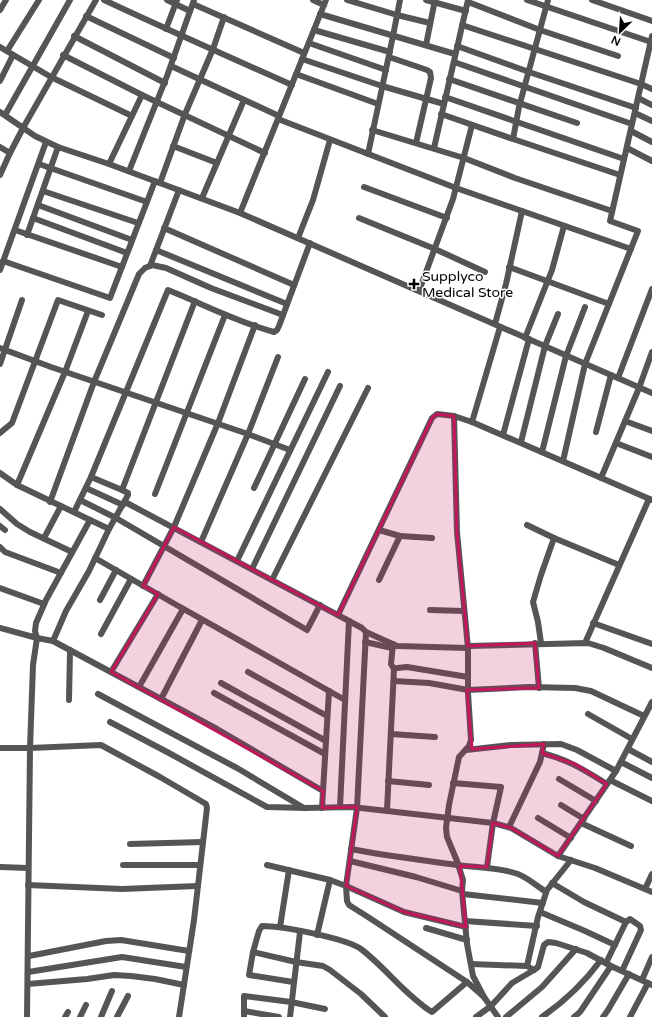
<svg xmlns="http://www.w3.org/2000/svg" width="652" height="1017" font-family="'Varela Round',sans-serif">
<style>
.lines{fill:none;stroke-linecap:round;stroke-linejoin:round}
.street{stroke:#555;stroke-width:6}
.marked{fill:#c2185b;fill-opacity:0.2;stroke:#c2185b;stroke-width:3;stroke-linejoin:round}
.poi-dot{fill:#000;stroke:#fff;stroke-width:1.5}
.labels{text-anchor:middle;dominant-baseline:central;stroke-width:3;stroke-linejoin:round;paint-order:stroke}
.poi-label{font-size:14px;fill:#000;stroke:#fff;text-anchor:start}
</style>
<rect width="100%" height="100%" fill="#fff"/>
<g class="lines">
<!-- street -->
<g class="street">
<path d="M104,0C166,29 229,57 292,85"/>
<path d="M167,0L190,11"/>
<path d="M313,0L324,5"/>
<path d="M326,0L240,213L652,393"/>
<path d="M347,0L397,15L430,23"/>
<path d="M426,0L466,11"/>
<path d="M527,0L651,42"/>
<path d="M592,0L652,21"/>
<path d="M468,2L540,30L618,56"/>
<path d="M193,4L304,53"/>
<path d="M0,10L6,0"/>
<path d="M320,14L455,54"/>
<path d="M86,16L174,58"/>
<path d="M462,25L641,84L652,89"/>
<path d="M166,29L177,0"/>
<path d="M314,30L390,52"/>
<path d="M74,36L165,83"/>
<path d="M309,43L386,70"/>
<path d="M426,45L435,0"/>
<path d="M457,46L529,72L636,108"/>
<path d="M0,47L51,77L132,116"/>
<path d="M7,51L39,0"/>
<path d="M63,55L142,95L265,153"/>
<path d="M389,57L427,70L430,72L431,78L416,143"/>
<path d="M302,59L382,86L444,104"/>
<path d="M454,62L632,124"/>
<path d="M171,66L279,116"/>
<path d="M296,74L378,104"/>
<path d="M449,79L577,123"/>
<path d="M0,81L13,55"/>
<path d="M445,97L624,159"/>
<path d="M638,98L652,105"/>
<path d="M0,112L35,136L58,147L109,164L240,213"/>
<path d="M635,113L652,121"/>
<path d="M441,114L513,139L519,107L548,0"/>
<path d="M5,115L70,0"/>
<path d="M278,119L456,188L631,249"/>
<path d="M372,130L464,158L515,178L612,211"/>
<path d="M631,131L652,142"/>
<path d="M513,139L620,175"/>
<path d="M173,146L217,163"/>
<path d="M0,147L10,153"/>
<path d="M434,148L468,0"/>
<path d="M627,148L652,161"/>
<path d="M368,154L393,36L400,0"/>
<path d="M39,164L147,202"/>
<path d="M109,164L142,95"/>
<path d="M129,171L167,76L194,0"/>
<path d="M0,175L10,153L23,128L96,0"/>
<path d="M160,183L185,114L213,49L224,17"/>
<path d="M364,187L447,218"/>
<path d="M43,191L138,223"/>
<path d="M202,198L244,100"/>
<path d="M38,205L132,240"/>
<path d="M33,218L127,253"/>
<path d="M359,218L435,249L485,272"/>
<path d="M164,228L294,285"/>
<path d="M15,230L122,267"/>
<path d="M27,235L58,147"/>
<path d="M298,238L313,200L330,140"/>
<path d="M156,250L287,304"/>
<path d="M3,261L110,298L155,181"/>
<path d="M150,266L179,190"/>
<path d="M509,267L609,304"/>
<path d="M0,270L46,142"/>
<path d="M419,291L453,199L472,125"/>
<path d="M495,324L506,284L522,211"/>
<path d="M525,338L552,270L564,226"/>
<path d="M0,348L51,367L245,433L290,450"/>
<path d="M0,364L22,300"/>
<path d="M618,378L652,289"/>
<path d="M454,416L457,532L468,648V693L471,740L469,746L459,757L449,805L446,828L447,837L457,861L463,880L462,891L467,944L473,976L484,997L498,1017"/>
<path d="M625,421L652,431"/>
<path d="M472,422L500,327"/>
<path d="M596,432L611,375"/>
<path d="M0,433L12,423L58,300L102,315"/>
<path d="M503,435L529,339"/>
<path d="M521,442L545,346L558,314"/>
<path d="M616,443L652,457"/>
<path d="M542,452L566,356L585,307"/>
<path d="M563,461L585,364L638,231L610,221L652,36"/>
<path d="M0,473L17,485L109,529"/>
<path d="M601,478L639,388L652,352"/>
<path d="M17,485L65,372L88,311"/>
<path d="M86,488L123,505"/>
<path d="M254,488L305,379"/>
<path d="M122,490L91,477L168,290C203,304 237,322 274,332L277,330L279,326L310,243"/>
<path d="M155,494L225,315"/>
<path d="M80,500L116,518L307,630L320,605"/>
<path d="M50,502L94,382L139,274L145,268L152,265L166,268L211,288L283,315"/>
<path d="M125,502L349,621L362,628L366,632L357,808L346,886L347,901L349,905L368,917L467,982L484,997"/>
<path d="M0,509L17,524L30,532L72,552"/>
<path d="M74,512L91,477"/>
<path d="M527,525L554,538L619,565"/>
<path d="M0,526L5,530"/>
<path d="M379,530L400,536L432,538"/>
<path d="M44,538L61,506"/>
<path d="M201,542L248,434L278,357"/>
<path d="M0,547L5,552L61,573"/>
<path d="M95,558L173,603L345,700"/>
<path d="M237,561L328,372"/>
<path d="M252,569L340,386"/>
<path d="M272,580L368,388"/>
<path d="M379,580L400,536"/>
<path d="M143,586L174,527L218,423L255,325"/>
<path d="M0,588L44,604"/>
<path d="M100,600L116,570"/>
<path d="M430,610L464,611"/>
<path d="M338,615L432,418L437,414L454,416L472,422L652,500"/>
<path d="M593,623L652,644"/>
<path d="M0,628L37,638L35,631L36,623L46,600L90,520"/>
<path d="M366,632L397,646L468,648"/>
<path d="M101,634L131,579"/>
<path d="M53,641L217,729L323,791"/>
<path d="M365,642L392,648"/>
<path d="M535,643L539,688"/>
<path d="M541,643L538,622L533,602L541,575L554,538"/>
<path d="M585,643L649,499"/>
<path d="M393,644L391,664L394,669"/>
<path d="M468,646L588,643L604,648L652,668"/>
<path d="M111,672L158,594"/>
<path d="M248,672L327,716"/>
<path d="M394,681L429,683L468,690L529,687L575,688L591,691L644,716"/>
<path d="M221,683L326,741"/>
<path d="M139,687L183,609"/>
<path d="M214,693L325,754"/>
<path d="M98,694L237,768L304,808"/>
<path d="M161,699L202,620"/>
<path d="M69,700L70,650"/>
<path d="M588,714L632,739"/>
<path d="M110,722L169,753L267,807L305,808L352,807L493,823L511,828L558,856L595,868L652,892"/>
<path d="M391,734L435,737"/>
<path d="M0,748H30L33,665L37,638L53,641L66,611L89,571L109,529L128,495V493L122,490L195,301"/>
<path d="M628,749L652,762"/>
<path d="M466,750L511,745L561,744L577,750L616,771"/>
<path d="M542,753C569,760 584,770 607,784"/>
<path d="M621,762L652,778"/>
<path d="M559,779L596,801"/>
<path d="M610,780L652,801"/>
<path d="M388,781L429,785"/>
<path d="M453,783L501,787L493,823L487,867"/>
<path d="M561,805L584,819"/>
<path d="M340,807L349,621"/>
<path d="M322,808L329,691"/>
<path d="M387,810L394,669L397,668L407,667L468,677"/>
<path d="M538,818L571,838"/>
<path d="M581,823L631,846"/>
<path d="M509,827L540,762L544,744"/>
<path d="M130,844L203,842"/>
<path d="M351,849C387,856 422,860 457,865C478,868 498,867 518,874C528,878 537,886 546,892"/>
<path d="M558,856L616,771L652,702"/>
<path d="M350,861L416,877L462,891"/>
<path d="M123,865H200"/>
<path d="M267,865L330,880L346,886L404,912L466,927"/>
<path d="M0,867L28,868"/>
<path d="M552,883L584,902L626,922"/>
<path d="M28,885L122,889L197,886"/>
<path d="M645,889L652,874"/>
<path d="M463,894L543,903"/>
<path d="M540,912L585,931L615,945"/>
<path d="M465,921L537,926"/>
<path d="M280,927L289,870"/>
<path d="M426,928L467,940"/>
<path d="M317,935L330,880"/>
<path d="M253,952L259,931L262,926C282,926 345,938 361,949C386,968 405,995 432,1012L467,982"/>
<path d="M29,956L106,941L121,940L189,951"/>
<path d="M606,963L626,922L630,919L640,926L641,930L622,971"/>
<path d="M471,964L527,966L534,970L538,967L544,945L548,942L556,943L587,953L611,966L652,985"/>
<path d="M527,966L538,917L547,890L571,860"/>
<path d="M28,972L122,957L186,967"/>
<path d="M642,980L652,957"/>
<path d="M293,982L249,975L253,952L296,962L323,966L330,970L361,994L385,1017"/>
<path d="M28,984L87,979L114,975L131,976L155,979L184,985"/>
<path d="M244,1011L279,1017"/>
<path d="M27,1017L30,748L101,745L160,777L201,801L206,804L207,808L194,920L179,1017"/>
<path d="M65,1017L68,1012"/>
<path d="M80,1017L86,1005"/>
<path d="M101,1017L112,991"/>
<path d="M117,1017L128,996"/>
<path d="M244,1017V996L291,1002L325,1009"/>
<path d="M290,1017L300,932"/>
<path d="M476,1017L491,1006L512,983L534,970"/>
<path d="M506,1017L542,987L576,949"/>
<path d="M542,1017C565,1001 584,983 601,960"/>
<path d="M574,1017L580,1012L611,966"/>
<path d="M603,1017L608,1010L629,974"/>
<path d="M630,1017L648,983"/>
</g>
</g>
<!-- marked area -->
<path class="marked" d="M437,414L454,416L457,532L468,646L535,643L539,688L467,690L472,749L544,744L542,753L575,764L607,784L558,856L511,828L493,823L487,867L460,866L466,927L404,912L346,886L357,807L322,808L323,791L111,672L158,594L143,586L174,527L338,615L432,418Z"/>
<!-- markers -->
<path class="poi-dot" d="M412 278h4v4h4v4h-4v4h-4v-4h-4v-4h4z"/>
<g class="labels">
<!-- poi labels -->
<g class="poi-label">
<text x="422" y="276">Supplyco<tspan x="422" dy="16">Medical Store</tspan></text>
</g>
</g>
<!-- north arrow -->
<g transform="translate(620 32) rotate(205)" stroke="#ffffff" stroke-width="3" paint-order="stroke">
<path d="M0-3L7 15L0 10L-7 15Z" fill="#000000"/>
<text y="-6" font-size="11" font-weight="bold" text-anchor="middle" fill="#000000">N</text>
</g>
</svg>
